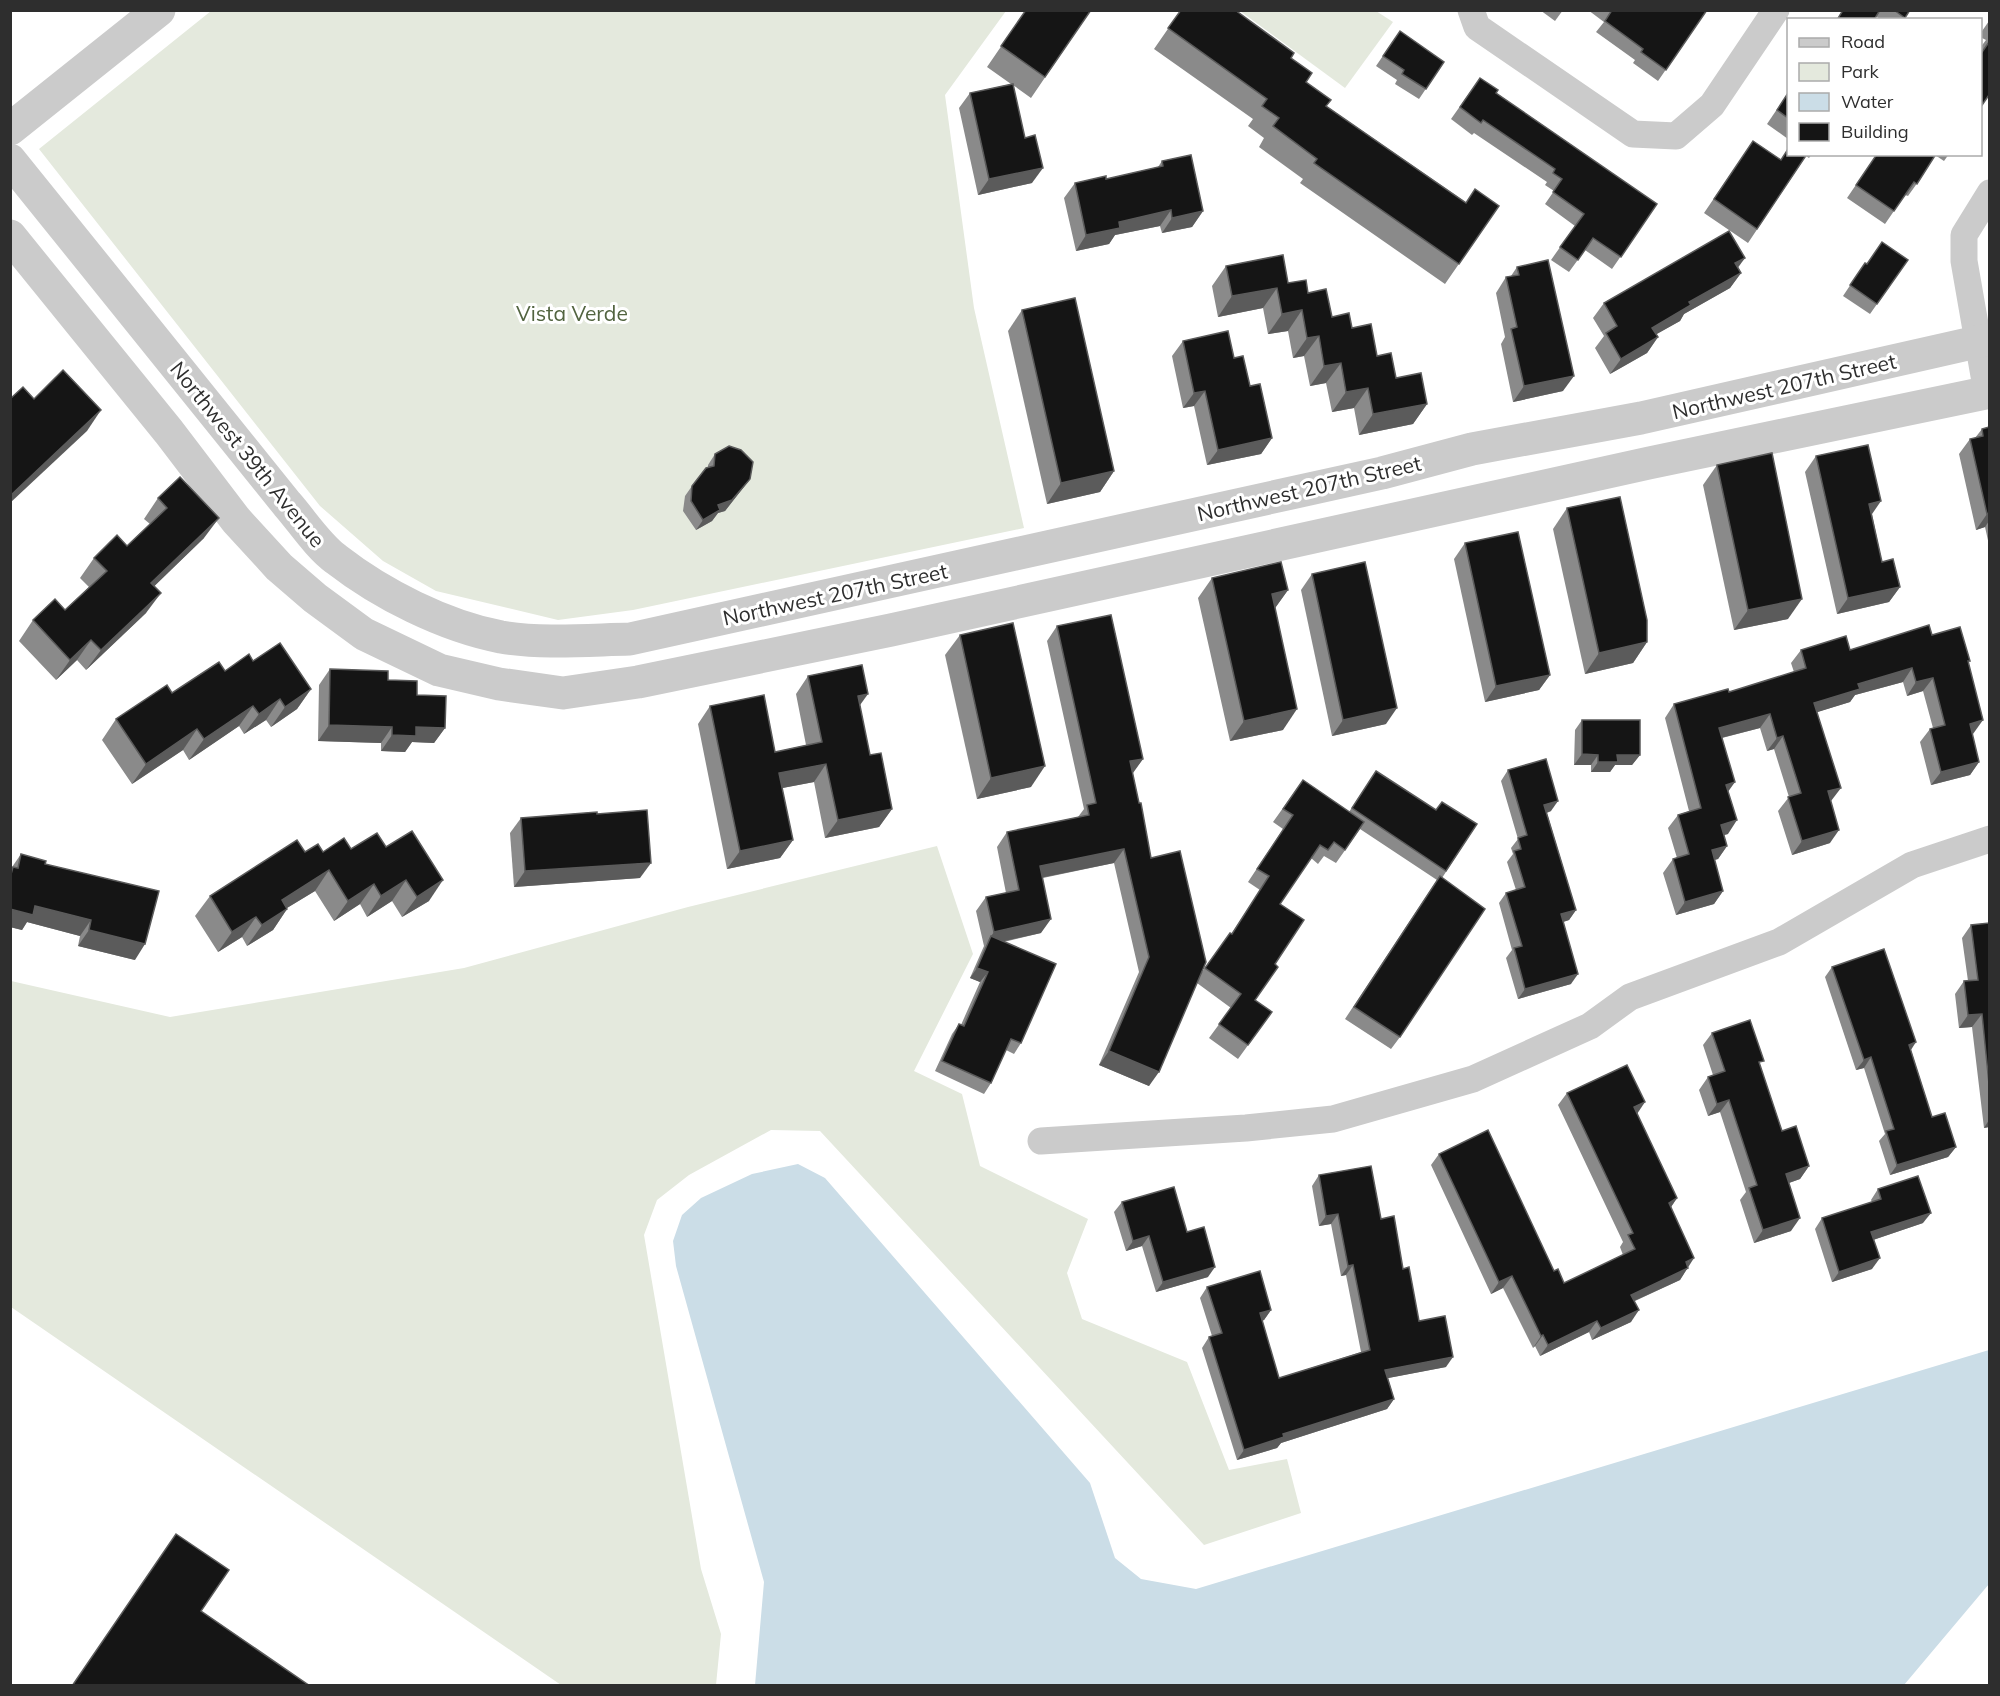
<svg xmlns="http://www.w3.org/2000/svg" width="2000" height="1696" font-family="Mulish,sans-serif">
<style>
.green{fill:#e4e9dd}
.water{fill:#cbdde7}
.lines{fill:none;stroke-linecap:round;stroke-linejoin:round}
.minor{stroke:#cbcbcb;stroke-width:27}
.tertiary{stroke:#cbcbcb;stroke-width:33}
.wall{fill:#8a8a8a}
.shaded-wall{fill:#5b5b5b}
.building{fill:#151515;stroke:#5b5b5b;stroke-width:1.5}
.labels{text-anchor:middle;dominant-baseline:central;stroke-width:6;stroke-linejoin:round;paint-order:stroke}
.park-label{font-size:21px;fill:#526440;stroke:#fff}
.street-label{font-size:21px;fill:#2e2e2e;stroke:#fff}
</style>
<rect width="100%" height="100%" fill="#fff"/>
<!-- green -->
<g class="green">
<path d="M211,11H1006L945,95L974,308L1024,528L633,610L558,620L436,591L383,561L320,506L39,149Z"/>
<path d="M1240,11H1376L1393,22L1345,88Z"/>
<path d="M937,846L973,954L914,1071L962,1094L980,1166L1088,1219L1067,1273L1082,1319L1187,1362L1229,1470L1287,1459L1301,1513L1204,1545L820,1131L771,1130L689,1175L657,1200L644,1235L701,1569L721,1634L716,1685H561L11,1307V981L170,1017L464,968L688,907Z"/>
</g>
<!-- water -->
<path class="water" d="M798,1164L825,1178L1090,1483L1115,1558L1141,1579L1196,1589L1989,1350V1584L1904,1685H755L764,1582L676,1266L673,1241L682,1215L701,1198L752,1174Z"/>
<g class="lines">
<!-- minor -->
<g class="minor">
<path d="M1471,10L1477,27L1633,134L1676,136L1712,105L1776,10"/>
<path d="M1987,393L1964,261V235L1990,193"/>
<path d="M1041,1141L1246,1128L1333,1119L1473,1079L1590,1026L1630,997L1779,942L1912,865L1990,839"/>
</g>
<!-- tertiary -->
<g class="tertiary">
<path d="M10,129L159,10"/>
<path d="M10,160L287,504C302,521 318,546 336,559C381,594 444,626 501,637C543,644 587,640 630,639L1382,473L1472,449L1641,418L1990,339"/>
<path d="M10,236L169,432L236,520L279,567L315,598L364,634L439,670L499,684L563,693L638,682L891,630L1649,463L1990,392"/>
</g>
</g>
<!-- wall -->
<g class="wall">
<path d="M1026,10H1091L1031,98L1013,85L1032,183L978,195L959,108L970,93L1011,84L987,67Z"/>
<path d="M1181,10L1291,58L1306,82L1326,106L1466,202L1499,206L1445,284L1300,183L1303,179L1259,147L1264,138L1248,126L1253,119L1154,49Z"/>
<path d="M1540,10H1563L1555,21Z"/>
<path d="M1588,10H1707L1658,81L1633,63L1635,60L1596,32L1604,22Z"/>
<path d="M1843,10H1910L1903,20H1881L1876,16Z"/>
<path d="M1989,21V95L1983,51L1980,50V48L1986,40L1980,37V34Z"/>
<path d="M1400,31L1444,62L1419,99L1395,84L1397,80L1376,66Z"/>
<path d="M1480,78L1496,93L1657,204L1612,269L1585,250L1569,272L1551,260L1575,226L1545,204L1554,191L1545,185L1547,182L1474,133L1472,135L1451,119Z"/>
<path d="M1788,93V139L1767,124Z"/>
<path d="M1753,141L1781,160L1788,154H1812L1809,158L1806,156L1748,243L1704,213Z"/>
<path d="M1877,154H1949L1944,161L1935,155L1923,175L1908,196L1905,195L1885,224L1847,198Z"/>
<path d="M1162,161L1203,211L1192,227L1162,233L1160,226L1115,235L1109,244L1076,251L1064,198L1075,183L1106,179L1158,167Z"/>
<path d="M1908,260L1870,314L1843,296L1865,263L1867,264Z"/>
<path d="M1226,266L1288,283L1308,293L1332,317L1352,328L1396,378L1427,404L1413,424L1359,435L1354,408L1332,412L1326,383L1310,386L1304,356L1293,358L1288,331L1268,334L1263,308L1218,317L1212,286Z"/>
<path d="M1517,267L1563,391L1513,402L1501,344L1505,337L1496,293L1506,277L1511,276Z"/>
<path d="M1738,267L1741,273L1730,288L1684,314L1680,321L1656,334L1658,337L1647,353L1610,374L1595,348L1604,336L1593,318L1604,303Z"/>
<path d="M1022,310L1114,471L1100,492L1047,504L1008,331Z"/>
<path d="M1183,341L1234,358L1250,386L1272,438L1261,454L1207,465L1194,406L1183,408L1172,356Z"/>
<path d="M1989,427V545L1985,527L1976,530L1959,454L1970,439L1975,438L1982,429Z"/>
<path d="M715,454L750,479L725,511L718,513L712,521L696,530L683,511L685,496L692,486L708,468V465Z"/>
<path d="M1816,456L1872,514L1882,562L1900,587L1889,602L1837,614L1805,472Z"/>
<path d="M1717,465L1788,619L1734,630L1703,485Z"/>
<path d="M158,498L204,538L154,586L146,613L86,670L77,660L56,680L19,641L33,620L65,610L89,587L80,578L94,558L127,546L150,524L144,519Z"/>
<path d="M1567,508L1647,642L1633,663L1585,674L1553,529Z"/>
<path d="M1465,543L1550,675L1539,690L1485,702L1454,559Z"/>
<path d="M1312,574L1386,724L1332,736L1301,590Z"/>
<path d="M1212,578L1288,590L1275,608L1283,730L1230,741L1198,598Z"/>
<path d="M1057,626L1143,759L1132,773L1151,858L1202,972L1230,933H1232L1260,890L1248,882L1283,829L1273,822L1303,780L1349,812L1376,771L1436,810L1477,824L1442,878L1400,1037L1391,1049L1345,1019L1437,880L1360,829L1336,863L1324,856L1318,864L1311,858L1280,904L1275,964L1255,1000L1272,1012L1238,1059L1209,1038L1231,1008L1197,983L1149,1086L1099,1065L1139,972L1114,863L1043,878L1041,933L1004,942L1021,1043L1014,1054L1006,1050L991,1083L984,1094L935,1071L952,1034L959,1024L961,1025L980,982L970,978L984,946L976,911L986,897L1006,893L997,847L1007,832L1078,817L1084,809L1047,641Z"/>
<path d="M960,635L1031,787L977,799L945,655Z"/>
<path d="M1932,635L1970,661L1968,663L1973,734H1972L1979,762L1970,775L1931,785L1920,742L1930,729L1933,728L1923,691L1907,696L1903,682L1855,695L1850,702L1817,712L1831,801L1830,843L1792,855L1778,811L1789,797L1774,749L1767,751L1760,728L1722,738L1728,791V834L1724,835L1727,846L1718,859L1714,860L1723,891L1714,904L1676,915L1663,873L1673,859L1677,858L1668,828L1678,815L1689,811L1665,718L1674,704L1729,692L1794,672L1791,663L1801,650H1850Z"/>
<path d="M253,661L311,689L297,709L271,727L266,720L244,734L239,726L189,760L183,750L132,784L102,740L116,719L172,693L225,671Z"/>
<path d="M330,669L388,680L417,695L445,728L434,743L412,742L405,752L381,751V743L318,741L319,685Z"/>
<path d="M808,676L860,706L870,755L892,809L879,827L825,838L814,782L782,788L793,840L780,858L727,869L698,724L710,706L775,752L806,745L796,694Z"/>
<path d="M1582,720L1640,755L1632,765H1615L1610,772H1591V765H1574L1575,730Z"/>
<path d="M1508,770L1551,811L1547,813L1576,910L1569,920L1563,922L1571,984L1518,999L1506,958L1512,950L1499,903L1506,893L1516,890L1507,862L1513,854L1511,848L1518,839L1501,781Z"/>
<path d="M597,814L640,878L514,887L510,833L521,818Z"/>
<path d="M386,847L429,901L402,917L392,901L367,917L360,904L334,921L315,891L287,908V909L273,930L247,946L242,937L218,952L195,916L210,896L305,852H323Z"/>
<path d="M21,854L45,864L135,960L78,946L80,936L27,922L22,930L10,927V870Z"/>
<path d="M1989,923V1127L1984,1128L1972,1027L1959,1028L1955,994L1964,981H1968L1962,938L1971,925Z"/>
<path d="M1832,967L1911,1050L1932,1117L1956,1147L1948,1157L1890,1175L1879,1141L1885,1134L1864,1068L1856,1070L1825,977Z"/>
<path d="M1712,1033L1760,1066L1782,1131L1809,1166L1800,1179L1789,1183L1791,1231L1754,1243L1740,1200L1746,1192L1720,1112L1708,1116L1699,1090L1708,1077L1713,1075L1703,1045Z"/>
<path d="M1567,1093L1637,1114L1677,1198L1671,1207L1688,1267L1680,1280L1635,1301L1631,1322L1592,1340L1589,1332L1540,1356L1535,1346L1533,1348L1503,1288L1491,1294L1431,1165L1439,1154L1564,1283L1623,1255L1620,1247L1623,1242L1558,1105Z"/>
<path d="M1319,1175L1381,1219L1403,1269L1419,1321L1446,1367L1388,1378L1394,1399L1387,1409L1281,1443L1277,1448L1237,1460L1202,1348L1209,1337L1212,1336L1200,1298L1207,1287L1271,1310L1264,1320L1262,1321L1279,1378L1361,1352L1346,1275L1341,1276L1331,1224L1319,1226L1312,1186Z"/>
<path d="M1878,1189L1923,1223L1873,1240L1872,1269L1832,1282L1815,1229L1822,1218L1872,1202L1871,1200Z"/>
<path d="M1122,1202L1208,1277L1156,1292L1142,1246L1126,1251L1114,1212Z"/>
</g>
<!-- shaded-wall -->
<g class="shaded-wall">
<path d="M1043,168L1032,183L978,195L989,179Z"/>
<path d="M1171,210L1160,226L1115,235L1109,244L1076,251L1086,235L1119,222Z"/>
<path d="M1203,211L1192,227L1162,233L1172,218Z"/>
<path d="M1745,258L1734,273L1735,263Z"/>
<path d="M1741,273L1730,288L1684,314L1680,321L1641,343L1652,328L1689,302Z"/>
<path d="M1277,288L1263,308L1218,317L1232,296Z"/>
<path d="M1302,310L1288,331L1268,334L1282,314Z"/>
<path d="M1319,336L1304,356L1293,358L1307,338Z"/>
<path d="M1658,337L1647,353L1610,374L1621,359Z"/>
<path d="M1341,363L1326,383L1310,386L1324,366Z"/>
<path d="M1574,376L1563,391L1513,402L1524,386Z"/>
<path d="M1368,388L1354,408L1332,412L1346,392Z"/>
<path d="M1205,391L1194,406L1183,408L1194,393Z"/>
<path d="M1427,404L1413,424L1359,435L1373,414Z"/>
<path d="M101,410L87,431L10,503V496Z"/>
<path d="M1272,438L1261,454L1207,465L1218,450Z"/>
<path d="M1114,471L1100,492L1047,504L1061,483Z"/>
<path d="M750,479L725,511L718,513L712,521L696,530L703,520L718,505Z"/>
<path d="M1881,501L1870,517L1869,504Z"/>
<path d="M1989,513V521L1985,527L1976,530L1987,514Z"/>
<path d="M219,518L204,538L137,603L151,583Z"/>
<path d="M1900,587L1889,602L1837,614L1848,598Z"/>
<path d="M1288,590L1273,611L1272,594Z"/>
<path d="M161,593L146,613L86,670L101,650Z"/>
<path d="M1802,599L1788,619L1734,630L1748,610Z"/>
<path d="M91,640L77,660L56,680L70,660Z"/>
<path d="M1647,642L1633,663L1585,674L1599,653Z"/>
<path d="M1912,668L1903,682L1855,695L1850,702L1805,716L1814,703L1858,684Z"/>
<path d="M1550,675L1539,690L1485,702L1496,686Z"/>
<path d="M1933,678L1923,691L1907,696L1916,682Z"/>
<path d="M311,689L297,709L271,727L285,707Z"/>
<path d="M868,694L855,712L858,696Z"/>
<path d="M280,699L266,720L244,734L259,714Z"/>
<path d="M253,706L239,726L189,760L204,739Z"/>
<path d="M1397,708L1386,724L1332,736L1343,720Z"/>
<path d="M1297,709L1283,730L1230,741L1244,721Z"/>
<path d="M1770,714L1760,728L1709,741L1719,728Z"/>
<path d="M1983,720L1973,734L1960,737L1970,724Z"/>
<path d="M329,725L392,727L381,743L318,741Z"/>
<path d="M416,727L445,728L434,743L412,742L405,752L381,751L392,735Z"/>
<path d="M197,729L183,750L132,784L146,764Z"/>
<path d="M1783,736L1774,749L1767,751L1777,738Z"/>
<path d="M1582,754L1598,755L1591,765H1574Z"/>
<path d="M1617,755H1640L1632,765H1615L1610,772H1591L1598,762Z"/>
<path d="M1143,759L1133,773L1120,776L1130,761Z"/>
<path d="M1979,762L1970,775L1931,785L1941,772Z"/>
<path d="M826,764L814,782L767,791L779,773Z"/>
<path d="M1045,766L1031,787L977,799L991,778Z"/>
<path d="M1735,782L1725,796L1726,785Z"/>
<path d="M1841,788L1831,801L1828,791Z"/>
<path d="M1558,801L1551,811L1537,816L1544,805Z"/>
<path d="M892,809L879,827L825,838L838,820Z"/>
<path d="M1737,820L1728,834L1712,838L1721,825Z"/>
<path d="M1839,830L1830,843L1792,855L1802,841Z"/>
<path d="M793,840L780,858L727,869L740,851Z"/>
<path d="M1727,846L1718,859L1702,863L1712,850Z"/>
<path d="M1124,849L1114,863L1030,880L1040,866Z"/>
<path d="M651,863L640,878L514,887L525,871Z"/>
<path d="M329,870L315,891L267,920L282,900Z"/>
<path d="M406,880L392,901L367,917L381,896Z"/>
<path d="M443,880L429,901L402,917L417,897Z"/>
<path d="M374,884L360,904L334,921L348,901Z"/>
<path d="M1723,891L1714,904L1676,915L1685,902Z"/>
<path d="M35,906L91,920L80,936L27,922L22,930L10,927V909Z"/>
<path d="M287,909L273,930L247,946L262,925Z"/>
<path d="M1576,910L1569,920L1554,925L1561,914Z"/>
<path d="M256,917L242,937L218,952L232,932Z"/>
<path d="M1051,919L1041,933L987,945L991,936L984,946L994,932Z"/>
<path d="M89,930L145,944L135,960L78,946Z"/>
<path d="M977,968L988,972L980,982L970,978Z"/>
<path d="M1578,974L1571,984L1518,999L1525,989Z"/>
<path d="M1982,1014L1972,1027L1959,1028L1968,1015Z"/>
<path d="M1916,1042L1909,1053V1045Z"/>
<path d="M1109,1051L1159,1072L1149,1086L1099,1065Z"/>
<path d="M1871,1057L1864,1068L1856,1070L1864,1060Z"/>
<path d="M1729,1100L1720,1112L1708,1116L1717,1104Z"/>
<path d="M1645,1102L1637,1114L1634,1107Z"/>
<path d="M1989,1120V1127L1984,1128Z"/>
<path d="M1956,1147L1948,1157L1890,1175L1897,1165Z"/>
<path d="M1809,1166L1800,1179L1777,1187L1786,1174Z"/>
<path d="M1677,1198L1669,1210V1203Z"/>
<path d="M1931,1213L1923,1223L1864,1243L1871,1232Z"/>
<path d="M1338,1214L1331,1224L1319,1226L1326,1216Z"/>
<path d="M1800,1218L1791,1231L1754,1243L1763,1230Z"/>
<path d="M1149,1236L1142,1246L1126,1251L1133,1241Z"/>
<path d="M1694,1258L1680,1280L1623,1306L1631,1295Z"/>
<path d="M1880,1258L1872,1269L1832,1282L1839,1272Z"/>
<path d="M1353,1265L1346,1275L1341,1276L1348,1266Z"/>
<path d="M1215,1267L1208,1277L1156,1292L1163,1282Z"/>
<path d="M1512,1276L1503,1288L1491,1294L1499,1282Z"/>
<path d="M1271,1310L1264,1320L1252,1324L1260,1313Z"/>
<path d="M1639,1310L1631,1322L1592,1340L1601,1328Z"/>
<path d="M1597,1321L1589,1332L1540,1356L1548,1345Z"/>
<path d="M1543,1335L1535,1346L1533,1348L1541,1336Z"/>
<path d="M1453,1357L1446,1367L1378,1380L1385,1370Z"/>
<path d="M1394,1399L1387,1409L1281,1443L1277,1448L1237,1460L1244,1450L1283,1434Z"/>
</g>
<!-- building -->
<g class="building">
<path d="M1026,10H1091L1045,77L1001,46Z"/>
<path d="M1181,10H1235L1294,53L1291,58L1312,73L1306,82L1331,100L1326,106L1466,203L1475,189L1499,206L1459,264L1314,163L1317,159L1273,126L1279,118L1262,106L1267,99L1168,28Z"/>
<path d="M1612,10H1707L1666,70L1641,52L1643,49L1605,21Z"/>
<path d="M1843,10H1880L1874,20H1837Z"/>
<path d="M1894,10H1910L1905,18Z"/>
<path d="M1400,31L1444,62L1426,89L1402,74L1404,70L1383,56Z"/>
<path d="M1989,42V95L1980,108V55Z"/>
<path d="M1480,78L1498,90L1496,93L1657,204L1621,257L1593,238L1578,260L1560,247L1584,214L1553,192L1562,179L1553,173L1555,169L1483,120L1481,123L1460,107Z"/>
<path d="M1013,84L1025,138L1035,135L1043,168L989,179L970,93Z"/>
<path d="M1788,93V118L1777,110Z"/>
<path d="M1753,141L1781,160L1788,149V154H1807L1757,229L1714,199Z"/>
<path d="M1877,154H1936L1917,184L1914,182L1894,211L1856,185Z"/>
<path d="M1191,155L1203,211L1172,218L1171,210L1119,222L1120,228L1086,235L1075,183L1106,176V179L1163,166L1162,161Z"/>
<path d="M1729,231L1745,258L1735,263L1741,273L1689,302L1691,305L1652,328L1658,337L1621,359L1606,333L1617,326L1604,303Z"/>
<path d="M1882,242L1908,260L1877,304L1850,285L1865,263L1867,264Z"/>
<path d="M1283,255L1288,283L1306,280L1308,293L1326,289L1332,317L1349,313L1352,328L1371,324L1377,356L1391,353L1396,378L1421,373L1427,404L1373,414L1368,388L1346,392L1341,363L1324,366L1319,336L1307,338L1302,310L1282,314L1277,288L1232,296L1226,266Z"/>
<path d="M1548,260L1574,376L1524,386L1511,329L1517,327L1506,277L1519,275L1517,267Z"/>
<path d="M1075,298L1114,471L1061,483L1022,310Z"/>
<path d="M1228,331L1234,358L1243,356L1250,386L1260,384L1272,438L1218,450L1205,391L1194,393L1183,341Z"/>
<path d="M63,370L101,410L10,496V399L23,387L34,399Z"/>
<path d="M1989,427V513L1987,514L1970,439L1983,436L1982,429Z"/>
<path d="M1868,445L1881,501L1869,504L1882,562L1893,559L1900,587L1848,598L1816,456Z"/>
<path d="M729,446L741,450L753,462L750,479L732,500L718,505L720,510L703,520L691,501L692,486L706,468L714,466L715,454Z"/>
<path d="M1772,453L1802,599L1748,610L1717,465Z"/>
<path d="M180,477L219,518L151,583L161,593L101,650L91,640L70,660L33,620L55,599L65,610L107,571L94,558L117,535L127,546L167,508L158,498Z"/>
<path d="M1620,497L1647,620V642L1599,653L1567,508Z"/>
<path d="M1518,532L1550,675L1496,686L1465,543Z"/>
<path d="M1281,562L1288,590L1272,594L1297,709L1244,721L1212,578Z"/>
<path d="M1365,562L1397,708L1343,720L1312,574Z"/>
<path d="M1111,615L1143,759L1130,761L1139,803H1141L1151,858L1180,851L1206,962L1159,1072L1109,1051L1149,957L1124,849L1040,866L1051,919L994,932L986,897L1019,890L1007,832L1089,815L1087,805L1096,803L1057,626Z"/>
<path d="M1013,623L1045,766L991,778L960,635Z"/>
<path d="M1929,625L1932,635L1960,627L1970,661H1968L1983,720L1970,724L1979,762L1941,772L1930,729L1945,725L1933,678L1916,682L1912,668L1858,684L1860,689L1814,703L1841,788L1828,791L1839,830L1802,841L1788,797L1801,793L1783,736L1777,738L1770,714L1719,728L1735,782L1726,785L1737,820L1721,825L1727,846L1712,850L1723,891L1685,902L1673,859L1689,854L1678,815L1701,808L1674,704L1728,689L1729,692L1806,668L1801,650L1846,636L1850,650Z"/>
<path d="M280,643L311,689L285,707L280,699L259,714L253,706L204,739L197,729L146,764L116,719L167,685L172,693L219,662L225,671L249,654L253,661Z"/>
<path d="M862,665L868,694L858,696L870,755L881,753L892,809L838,820L826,764L779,773L793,840L740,851L710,706L764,695L775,752L822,742L808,676Z"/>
<path d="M330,669L388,671V680L417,681V695L446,696L445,728L416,727V736L392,735V727L329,725Z"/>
<path d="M1582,720H1640V755H1617L1618,762H1598V755L1582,754Z"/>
<path d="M1546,759L1558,801L1544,805L1576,910L1561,914L1578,974L1525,989L1514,948L1522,946L1506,893L1525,887L1514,851L1521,849L1518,838L1527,835L1508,770Z"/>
<path d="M1376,771L1436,810L1442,802L1477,824L1446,871L1352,808Z"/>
<path d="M1303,780L1364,822L1345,850L1334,842L1328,850L1320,845L1280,904L1304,920L1275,964L1278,967L1255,1000L1272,1012L1248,1045L1219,1024L1241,994L1205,968L1230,933L1232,934L1269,876L1257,869L1293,815L1283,809Z"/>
<path d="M647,810L651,863L525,871L521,818L597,812V814Z"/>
<path d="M412,831L443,880L417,897L406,880L381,896L374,884L348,901L329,870L282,900L287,909L262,925L256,917L232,932L210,896L297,840L305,852L318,844L323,852L344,838L351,849L377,833L386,847Z"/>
<path d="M21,854L46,861L45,864L159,891L145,944L89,930L91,920L35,906L33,915L10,909V878L13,867L18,868Z"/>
<path d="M1440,876L1485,909L1400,1037L1354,1007Z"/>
<path d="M1989,923V1084L1982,1014L1968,1015L1964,981L1978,980L1971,925Z"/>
<path d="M991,936L1056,964L1021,1043L1011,1039L991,1083L942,1061L959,1024L964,1026L988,972L977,968Z"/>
<path d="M1884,949L1916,1042L1909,1045L1932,1117L1945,1113L1956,1147L1897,1165L1886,1131L1894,1129L1871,1057L1864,1060L1832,967Z"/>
<path d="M1750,1020L1764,1061L1759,1062L1782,1131L1796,1126L1809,1166L1786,1174L1800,1218L1763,1230L1749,1188L1757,1185L1729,1100L1717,1104L1708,1077L1725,1071L1712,1033Z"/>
<path d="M1627,1065L1645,1102L1634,1107L1677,1198L1669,1203L1694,1258L1686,1262L1688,1268L1631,1295L1639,1310L1601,1328L1597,1321L1548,1345L1543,1335L1541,1336L1512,1276L1499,1282L1439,1154L1488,1130L1554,1271L1558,1269L1564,1283L1635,1249L1628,1235L1633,1233L1567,1093Z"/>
<path d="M1371,1166L1381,1219L1394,1216L1403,1269L1409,1267L1419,1321L1445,1316L1453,1357L1385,1370L1394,1399L1283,1434L1284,1437L1244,1450L1209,1337L1222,1333L1207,1287L1260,1271L1271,1310L1260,1313L1279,1378L1370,1350L1353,1265L1348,1266L1338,1214L1326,1216L1319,1175Z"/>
<path d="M1918,1176L1931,1213L1871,1232L1880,1258L1839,1272L1822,1218L1881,1199L1878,1189Z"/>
<path d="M1174,1187L1187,1232L1204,1227L1215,1267L1163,1282L1149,1236L1133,1241L1122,1202Z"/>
<path d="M176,1534L229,1570L201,1611L310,1686H72Z"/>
</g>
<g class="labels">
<!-- park labels -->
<g class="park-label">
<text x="572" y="313">Vista Verde</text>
</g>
<!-- street labels -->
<g class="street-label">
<text transform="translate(1784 386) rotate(-13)">Northwest 207th Street</text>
<text transform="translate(248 454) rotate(51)">Northwest 39th Avenue</text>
<text transform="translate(1309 488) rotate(-13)">Northwest 207th Street</text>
<text transform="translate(835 594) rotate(-12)">Northwest 207th Street</text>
</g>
</g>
<!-- border -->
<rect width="2000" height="1696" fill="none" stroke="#2e2e2e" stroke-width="24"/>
<!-- legend -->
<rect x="1787" y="18" width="195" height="138" fill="#ffffff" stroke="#ababab" stroke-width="1.5"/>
<rect x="1799" y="38" width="30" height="9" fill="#cbcbcb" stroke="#ababab" stroke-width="1.5"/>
<text x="1841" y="48" font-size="18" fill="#2e2e2e">Road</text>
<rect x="1799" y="63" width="30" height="18" fill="#e4e9dd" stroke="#ababab" stroke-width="1.5"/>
<text x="1841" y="78" font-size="18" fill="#2e2e2e">Park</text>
<rect x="1799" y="93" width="30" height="18" fill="#cbdde7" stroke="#ababab" stroke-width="1.5"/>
<text x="1841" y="108" font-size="18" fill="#2e2e2e">Water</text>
<rect x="1799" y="123" width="30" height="18" fill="#151515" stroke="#ababab" stroke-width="1.5"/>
<text x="1841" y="138" font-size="18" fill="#2e2e2e">Building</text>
</svg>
